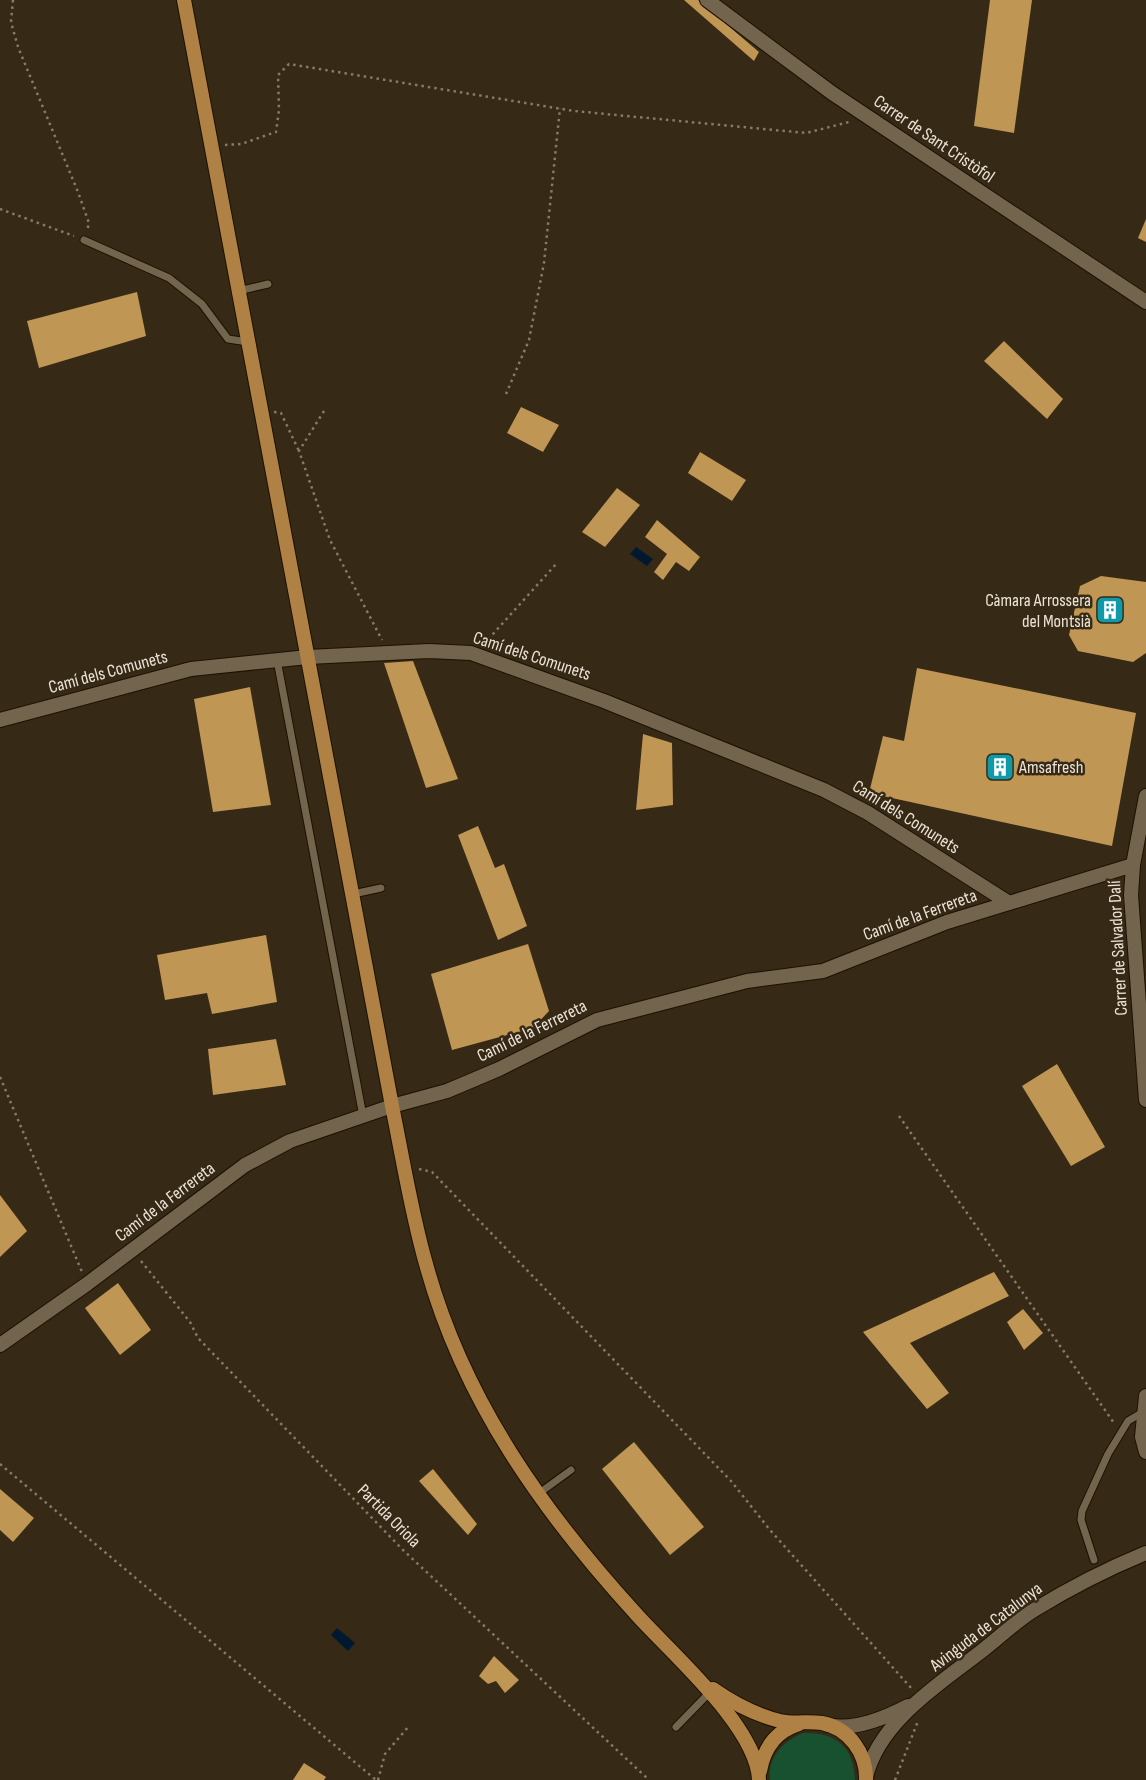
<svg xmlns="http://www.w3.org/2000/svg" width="1146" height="1780" font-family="'Sofia Sans Condensed',sans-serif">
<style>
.green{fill:#175130}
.water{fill:#001931}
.building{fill:#c09654}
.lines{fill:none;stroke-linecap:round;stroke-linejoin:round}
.service-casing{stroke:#1d1101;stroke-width:9}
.minor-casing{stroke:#1d1101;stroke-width:16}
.tertiary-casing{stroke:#1d1101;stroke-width:16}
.primary-casing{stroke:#1d1101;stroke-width:16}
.path{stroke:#867a6a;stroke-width:2.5;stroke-dasharray:2.5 4;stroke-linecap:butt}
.service{stroke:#73644e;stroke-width:7}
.minor{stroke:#73644e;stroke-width:14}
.tertiary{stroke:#73644e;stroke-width:14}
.primary{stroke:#b08144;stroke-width:14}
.labels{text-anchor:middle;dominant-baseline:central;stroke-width:5;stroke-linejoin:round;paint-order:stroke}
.street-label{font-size:18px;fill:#ece3d7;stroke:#362915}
.poi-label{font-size:18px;fill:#ece3d7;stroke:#362915;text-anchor:end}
</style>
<rect width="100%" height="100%" fill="#362915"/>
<!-- green -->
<path class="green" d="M803,1733C836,1732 854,1747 855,1780H770C767,1758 783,1741 803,1733Z"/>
<!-- water -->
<g class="water">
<path d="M636,547L653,559L647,566L630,554Z"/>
<path d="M337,1628L355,1643L348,1651L331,1635Z"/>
</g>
<!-- building -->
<g class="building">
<path d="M684,0H698L759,52L754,61Z"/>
<path d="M990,0H1032L1014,133L974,126Z"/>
<path d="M1146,219V242L1138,238Z"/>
<path d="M137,292L146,336L39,368L27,321Z"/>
<path d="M1004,341L1063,399L1047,419L984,361Z"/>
<path d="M521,407L559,425L543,452L507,433Z"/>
<path d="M700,452L746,480L732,501L688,473Z"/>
<path d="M617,488L640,505L605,547L582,532Z"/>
<path d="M657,520L700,557L689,571L676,562L663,580L654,572L667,554L645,537Z"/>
<path d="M1101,576L1146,582V653L1133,662L1078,651L1069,635L1080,586Z"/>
<path d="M413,661L458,779L426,788L384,663Z"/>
<path d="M917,668L1136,713L1112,846L869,793L883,736L904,741Z"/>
<path d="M250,687L271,805L213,812L194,699Z"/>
<path d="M643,734L672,743L673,805L636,810Z"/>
<path d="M478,826L495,868L504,864L527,926L498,940L458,835Z"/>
<path d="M266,935L277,1002L212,1014L207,993L165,1000L157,955Z"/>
<path d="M528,944L549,1011L533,1028L452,1050L431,974Z"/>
<path d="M276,1039L286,1085L213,1095L208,1049Z"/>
<path d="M1057,1064L1105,1147L1071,1166L1022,1086Z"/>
<path d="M0,1195L27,1231L0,1257Z"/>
<path d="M994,1272L1009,1296L910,1343L949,1393L927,1409L863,1332Z"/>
<path d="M118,1283L151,1330L120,1355L85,1308Z"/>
<path d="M1023,1309L1043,1333L1024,1350L1007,1322Z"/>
<path d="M634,1442L704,1527L670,1555L602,1469Z"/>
<path d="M433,1469L477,1524L468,1535L419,1481Z"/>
<path d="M0,1489L34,1518L13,1542L0,1530Z"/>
<path d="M494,1656L519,1680L505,1693L496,1681L488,1684L479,1676Z"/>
<path d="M304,1763L326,1777L324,1780H293Z"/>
</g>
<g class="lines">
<defs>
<g id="service">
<path d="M84,240L169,278L202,304L228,339L248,342"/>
<path d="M238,291L268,284"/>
<path d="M277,660L363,1116"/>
<path d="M353,894L381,888"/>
<path d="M538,1494L571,1470"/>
<path d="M1094,1560L1081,1520L1082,1511L1108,1454L1128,1421L1143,1412"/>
<path d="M676,1727L710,1692"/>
</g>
<g id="minor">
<path d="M707,0L832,93L1146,302"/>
<path d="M0,720L191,669L308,657L429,651L471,653L604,701L824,790L868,813L1009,903"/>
<path d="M1146,796L1133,865L1131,895L1146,1100"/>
<path d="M0,1345L87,1284L245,1165L290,1141L392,1106L447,1091L499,1069L597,1020L747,981L823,971L947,922L1133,865"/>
<path d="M1146,1396L1142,1437L1146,1452"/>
</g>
<g id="tertiary">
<path d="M828,1725C853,1731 885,1718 908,1706"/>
<path d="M866,1777C879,1721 941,1683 983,1650C1000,1637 1016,1621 1034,1610C1070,1588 1107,1569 1146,1553"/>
</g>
<g id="primary">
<path d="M184,0L392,1106C403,1159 411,1212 426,1264C463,1400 543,1512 637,1615C672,1654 757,1727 759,1780"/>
<path d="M713,1689C733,1703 756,1715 780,1721C794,1724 808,1721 822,1723C849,1728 867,1754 866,1780"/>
<path d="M760,1771C764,1748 776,1731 799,1724"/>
</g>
</defs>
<!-- service casing -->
<use href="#service" class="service-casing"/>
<!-- minor casing -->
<use href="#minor" class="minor-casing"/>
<!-- tertiary casing -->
<use href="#tertiary" class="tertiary-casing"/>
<!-- primary casing -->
<use href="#primary" class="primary-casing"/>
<!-- path -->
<g class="path">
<path d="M13,0L11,22L18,47L78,192L89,223L87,231"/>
<path d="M225,145L241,144L276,132L279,110L278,75L289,64L574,111L806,133L849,122"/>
<path d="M0,209L74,236"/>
<path d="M506,394L529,340L544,263L560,108"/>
<path d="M324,411L299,451L330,540L382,640"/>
<path d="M274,412L281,413L299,451"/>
<path d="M484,644L557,563"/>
<path d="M0,1077L82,1272"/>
<path d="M899,1116L1114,1423"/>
<path d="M419,1169L432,1172L731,1481L770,1530L912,1689"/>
<path d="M141,1261L190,1322L198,1338L403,1550L649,1780"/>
<path d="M0,1464L376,1780"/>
<path d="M378,1780L385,1754L409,1726"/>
<path d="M895,1780L918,1721"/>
</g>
<!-- service -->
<use href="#service" class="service"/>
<!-- minor -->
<use href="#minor" class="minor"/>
<!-- tertiary -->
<use href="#tertiary" class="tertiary"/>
<!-- primary -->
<use href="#primary" class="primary"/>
</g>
<!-- icons -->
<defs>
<symbol id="building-square" viewBox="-11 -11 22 22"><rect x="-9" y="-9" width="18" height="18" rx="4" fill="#0f9aa8" stroke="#362915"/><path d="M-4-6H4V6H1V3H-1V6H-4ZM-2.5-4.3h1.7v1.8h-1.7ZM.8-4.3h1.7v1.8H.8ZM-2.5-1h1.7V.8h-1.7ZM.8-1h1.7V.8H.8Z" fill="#fff"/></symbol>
</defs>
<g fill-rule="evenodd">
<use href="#building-square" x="1094" y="594" width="32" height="32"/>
<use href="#building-square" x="984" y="751" width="32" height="32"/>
</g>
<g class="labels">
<!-- street labels -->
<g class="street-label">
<text transform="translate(934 139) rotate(34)">Carrer de Sant Cristòfol</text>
<text transform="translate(532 656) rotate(18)">Camí dels Comunets</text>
<text transform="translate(108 672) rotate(-15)">Camí dels Comunets</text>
<text transform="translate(906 817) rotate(32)">Camí dels Comunets</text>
<text transform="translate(920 915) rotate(-20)">Camí de la Ferrereta</text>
<text transform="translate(1118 948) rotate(-93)">Carrer de Salvador Dalí</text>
<text transform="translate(532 1031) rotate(-26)">Camí de la Ferrereta</text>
<text transform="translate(165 1202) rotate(-37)">Camí de la Ferrereta</text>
<text transform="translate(389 1516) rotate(45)">Partida Oriola</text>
<text transform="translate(986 1627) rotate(-37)">Avinguda de Catalunya</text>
</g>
<!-- poi labels -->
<g class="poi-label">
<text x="1091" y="600">Càmara Arrossera<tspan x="1091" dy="21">del Montsià</tspan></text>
<text x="1019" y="767" text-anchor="start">Amsafresh</text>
</g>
</g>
</svg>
